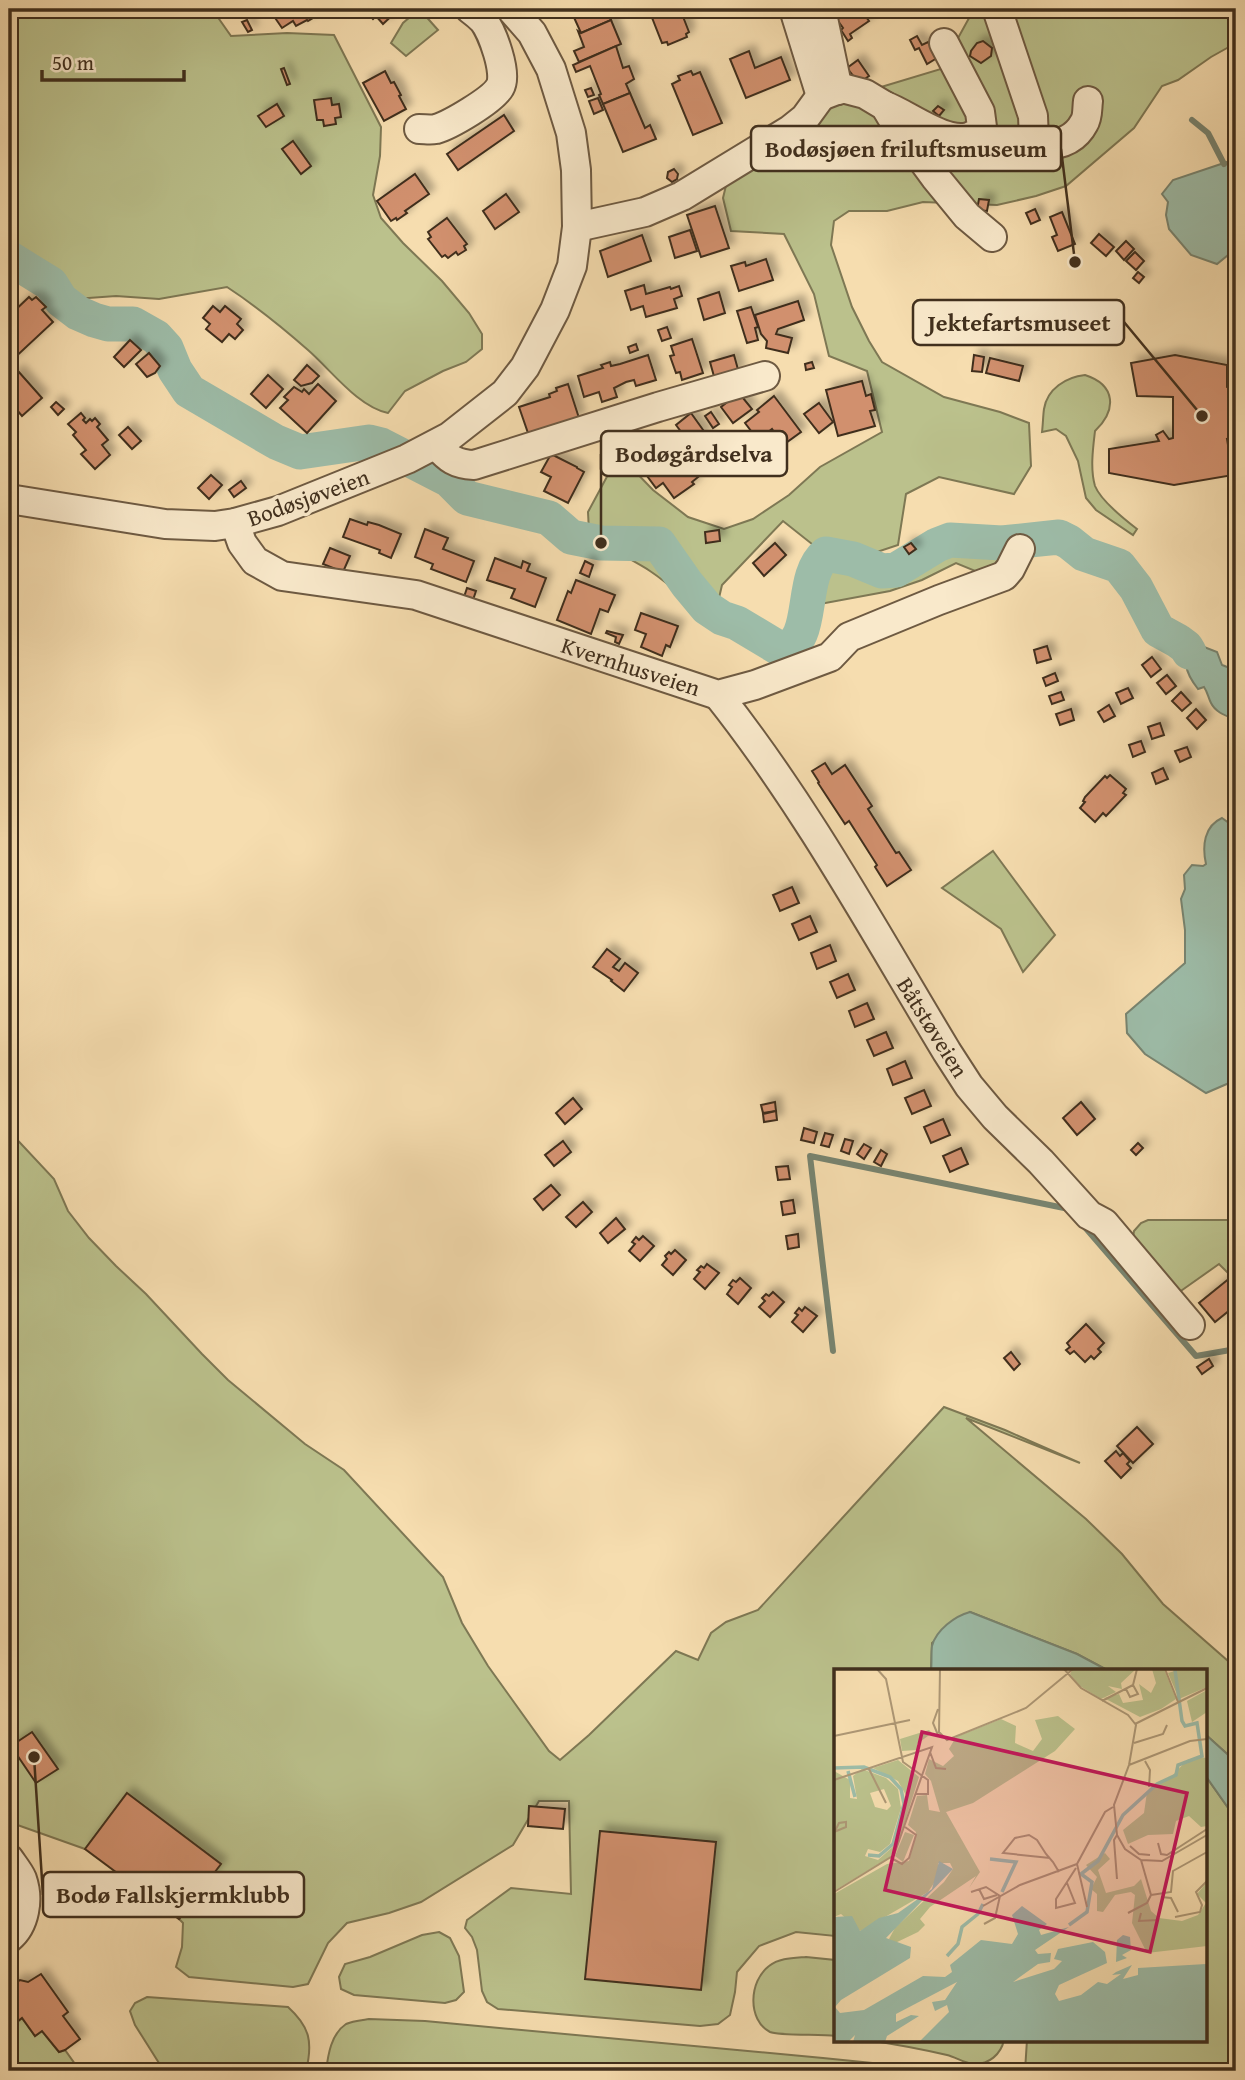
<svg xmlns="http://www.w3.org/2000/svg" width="1245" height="2080" font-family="'Gentium Book Plus',serif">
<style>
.green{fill:#bbc18c;stroke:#7e7854;stroke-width:2}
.water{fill:#9dbca8;stroke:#788470;stroke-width:2}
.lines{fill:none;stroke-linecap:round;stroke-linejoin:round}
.stream{stroke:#788470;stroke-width:6}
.river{stroke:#9dbca8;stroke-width:35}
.building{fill:#d1906e;stroke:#402f1d;stroke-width:2;filter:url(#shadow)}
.minor-casing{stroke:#6e5a42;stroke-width:32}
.minor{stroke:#f9e9cb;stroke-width:28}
.labels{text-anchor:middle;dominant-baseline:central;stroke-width:7;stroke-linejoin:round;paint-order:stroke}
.street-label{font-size:23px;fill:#402f1d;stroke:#f9e9cb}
.inset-river{fill:none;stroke:#9dbca8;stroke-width:3.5}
.inset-road{fill:none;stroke:#ad9775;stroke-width:2}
.view{fill:#c2185b;fill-opacity:0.15;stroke:#c2185b;stroke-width:3.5}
.inset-edge{fill:none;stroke:#402f1d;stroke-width:3.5}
.leader{fill:none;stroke:#402f1d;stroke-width:2.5}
.callout-dot{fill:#402f1d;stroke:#f9e9cb;stroke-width:2.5}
.callout{fill:#f9e9cb;stroke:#402f1d;stroke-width:2.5}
.callout-label{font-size:24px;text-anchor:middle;font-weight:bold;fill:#402f1d}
</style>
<defs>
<filter id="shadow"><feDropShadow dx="6" dy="-6" stdDeviation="3.5" flood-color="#0004"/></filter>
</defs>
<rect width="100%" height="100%" fill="#f6ddaf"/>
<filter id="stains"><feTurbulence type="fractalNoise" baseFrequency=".00286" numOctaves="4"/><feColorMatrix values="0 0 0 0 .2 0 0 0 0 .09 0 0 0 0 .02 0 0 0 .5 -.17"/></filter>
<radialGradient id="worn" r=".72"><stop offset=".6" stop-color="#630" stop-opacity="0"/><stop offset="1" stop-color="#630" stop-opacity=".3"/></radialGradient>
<!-- green -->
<g class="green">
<path d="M9,9H212L231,36L287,33L334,35L381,127L380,156L373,195L381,218L403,243L442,281L469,313L482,334V349L466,362L443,371L405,391L388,413C358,407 331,370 308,350C282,327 256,306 227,287L159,299L116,296L61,300L51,283L9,251Z"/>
<path d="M974,9H1236V43L1211,57L1178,80L1162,86L1134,128L1066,186L1036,196L997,205L923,202L887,211H849L834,221L831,245L852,307L869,341L882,362L944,397L1000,412L1029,423L1031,466L1014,494L939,477L906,494L898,545L877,552L842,542L817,548L783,521L722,585L712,628C693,608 674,587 650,571C630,558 607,549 589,532L588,512L610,471L625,461L653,490L688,517L724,529L753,519L789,495L820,467L882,432L867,371L829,356L814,294L784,234L731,231L723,198L729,173L817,114L848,97L941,69Z"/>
<path d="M417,11L422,12L438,30L406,56L391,43L403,23Z"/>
<path d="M1085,375C1116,385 1117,410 1095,431C1093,448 1090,469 1095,486C1101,501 1124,519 1137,529L1133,535L1096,510L1086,498L1078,461L1066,436L1056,429L1042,432C1043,424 1043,416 1044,409C1047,389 1066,377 1085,375Z"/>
<path d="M952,542L1014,546L1009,561L980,573L956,563L922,580L890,591L820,604L809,602L822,561L826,557L845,561L877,575L902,571L921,561L935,558Z"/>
<path d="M993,851L1055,935L1023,972L1001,929L942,888Z"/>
<path d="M9,1131L54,1179L68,1211L89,1238L116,1266L146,1294L202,1354L228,1380L305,1444L344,1470L443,1577L462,1623L488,1666L549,1751L560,1760L589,1735L676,1651L698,1660L711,1633L726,1622L758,1610L944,1407L1005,1430L1080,1463L966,1418L1086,1519L1122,1554L1163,1604L1236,1668V1762L1205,1734V1671L1107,1670L1077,1654L970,1612L932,1643L931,1670L836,1671L835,1936L796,1932L759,1946L737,1972L735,1992L730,2015L718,2024L700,2026L498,2009L487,2002L482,1991L477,1950L472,1937L465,1928L467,1920L511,1888L571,1894L569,1801H539L513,1845L421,1902L389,1913L347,1923L328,1943L308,1984L293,1987L189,1977L176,1967L182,1947L183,1923L179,1919L220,1864L127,1794L85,1849L9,1822Z"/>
<path d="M1148,1220H1236V1270L1229,1274L1219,1264L1178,1293L1133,1237L1134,1231L1141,1223Z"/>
<path d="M1205,1775L1236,1819V2071H1025L1027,2040H1205Z"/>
<path d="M439,1932L450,1938L459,1956L464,1992L456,2000L445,2003L354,1995L341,1989L339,1977L345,1964L370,1957L422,1935Z"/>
<path d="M806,1957L835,1960V2036C822,2034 779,2036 770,2032C747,2020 749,1981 769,1966C779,1958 793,1958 806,1957Z"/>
<path d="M147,1997L288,2007C310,2027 313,2042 306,2071H164L135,2025L130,2011L135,2003Z"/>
<path d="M22,2018L35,2036L42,2031L59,2052L65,2050L80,2071H9V2021L12,2026Z"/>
<path d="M369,2019L425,2021L823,2058L902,2066L917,2071H759L691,2067L577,2066L551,2071H326C328,2055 331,2034 346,2024C352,2021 363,2020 369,2019Z"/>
<path d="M867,2040H1004C1001,2054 989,2065 973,2064C965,2063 955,2057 947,2055C921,2049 894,2044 867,2040Z"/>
</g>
<!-- water -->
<g class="water">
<path d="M1236,159V252L1233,251L1217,264L1191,255L1169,229L1166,215L1168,202L1162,194L1173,180Z"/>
<path d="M1199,645L1217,652L1222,665C1244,670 1236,703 1236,720C1227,716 1216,713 1211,703C1208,697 1208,693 1204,687L1198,689C1187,675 1177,655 1199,645Z"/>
<path d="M1222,818L1233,826L1236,833V1080L1206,1093L1145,1054L1127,1033L1126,1014L1185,963V930L1181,899L1185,889L1184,875L1192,865L1203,866L1206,864C1202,846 1204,826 1222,818Z"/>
<path d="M970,1612L1077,1654L1107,1670H931C932,1663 931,1654 932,1646C936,1630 955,1616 970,1612Z"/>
<path d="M1205,1734L1236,1762V1819L1205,1775Z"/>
</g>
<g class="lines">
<!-- stream -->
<g class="stream">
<path d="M1192,120L1208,133L1224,164"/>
<path d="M1083,1225L1196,1356L1236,1349"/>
<path d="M833,1351L810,1156L1069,1209"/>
</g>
<!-- river -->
<path class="river" d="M9,258L51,284L61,300L78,313L94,320L108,324H133L156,337L166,348L175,370L189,391L276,442L300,452L369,442L381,445L449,480L467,498L549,518L571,537L601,543L659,544L687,584L707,608L722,618L737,623L782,650C817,642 798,577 826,554L853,559L882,571L896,570L937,545L950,540L1002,543L1059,537L1069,542L1084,554L1119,566L1136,588L1158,630L1178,641L1186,647L1189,652"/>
</g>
<!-- building -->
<g class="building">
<path d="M269,9H321L323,12L308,21L307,20L296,26L293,21L282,28Z"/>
<path d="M364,9H399L383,24L376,16L373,19Z"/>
<path d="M583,9H607L611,20L581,33L572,13Z"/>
<path d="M653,9H680L689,32L686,34L687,37L668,45L667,42L662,43L649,10Z"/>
<path d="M832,9H860L869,21L850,34L852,38L848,41L841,30L843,28L830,10Z"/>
<path d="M909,9H929L911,15Z"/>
<path d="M933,9H954V11L936,17Z"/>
<path d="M247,20L252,30L248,32L242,22Z"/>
<path d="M611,20L621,44L579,62L574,51L584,47L578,31L581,33Z"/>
<path d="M917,36L922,45L928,42L937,58L927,64L919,48L915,50L910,40Z"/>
<path d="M983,41L992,48L991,56L981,63L970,56L971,51L977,43Z"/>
<path d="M616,46L623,68L629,66L634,79L626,84L630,93L603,104L599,95L601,94L590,66L576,72L573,65Z"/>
<path d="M749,51L755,68L781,57L790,80L746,98L730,59Z"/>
<path d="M858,60L869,76L859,83L847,68Z"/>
<path d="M284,68L290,84L287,85L281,69Z"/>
<path d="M385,71L391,83L394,82L401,95L399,96L406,109L384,121L363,83Z"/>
<path d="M691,71L693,75L700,72L722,123L693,135L672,84L680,80L678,76Z"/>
<path d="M591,88L594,95L588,97L585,90Z"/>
<path d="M630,93L645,128L650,125L656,139L623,152L603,104Z"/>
<path d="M331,98L332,105L339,104L341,117L335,118L336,124L324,126L323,120H317L314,100Z"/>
<path d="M598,98L603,110L594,114L589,101Z"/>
<path d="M277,104L284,116L266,127L258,116Z"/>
<path d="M938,106L944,110L939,116L933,111Z"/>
<path d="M504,115L514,131L458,170L447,154Z"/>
<path d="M293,141L311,166L301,174L282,149Z"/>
<path d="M674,169L678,174L677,179L672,182L667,178L668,172Z"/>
<path d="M415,174L429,194L405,211L407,213L397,220L396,218L391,221L377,201Z"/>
<path d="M506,194L519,212L495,229L483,211Z"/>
<path d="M979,199L989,200L987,211L977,210Z"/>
<path d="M715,206L729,248L701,257L687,215Z"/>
<path d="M1035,209L1040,220L1031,224L1026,213Z"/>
<path d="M1062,212L1075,244L1058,251L1052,237L1057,235L1050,217Z"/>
<path d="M447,218L467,244L464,246L466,250L458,255L456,252L448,258L445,255L442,257L428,239L431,237L428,232Z"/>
<path d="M690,230L697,251L675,258L669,237Z"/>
<path d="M1099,234L1114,247L1106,256L1091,243Z"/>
<path d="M642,235L651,261L608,277L600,251Z"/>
<path d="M1126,241L1134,249L1124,260L1116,251Z"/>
<path d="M1135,252L1144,261L1136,270L1126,261Z"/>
<path d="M766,259L773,280L739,291L731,266L745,262L746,266Z"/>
<path d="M1138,272L1144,277L1139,283L1133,278Z"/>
<path d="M644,285L646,294L670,287L671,289L679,286L682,296L674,299L677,308L646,317L643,306L631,310L625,291Z"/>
<path d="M719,292L725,313L704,320L698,299Z"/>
<path d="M29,297L32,300L36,297L46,307L42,310L53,322L9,363V316Z"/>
<path d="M798,301L804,320L778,329L776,334L792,338L788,353L766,348L767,341L761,334L755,315Z"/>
<path d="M213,306L220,312L225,306L241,319L237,324L243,330L235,339L229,334L222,342L206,329L210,324L203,318Z"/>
<path d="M751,307L758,327L755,328L758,340L747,343L737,311Z"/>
<path d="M667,327L671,338L662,341L658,330Z"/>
<path d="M692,339L703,373L682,380L680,372L676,373L670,356L674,355L671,346Z"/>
<path d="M130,340L141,350L124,367L114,357Z"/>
<path d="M636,344L638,350L630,353L628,347Z"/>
<path d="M149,353L160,366L155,373L147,377L136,364Z"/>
<path d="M648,355L656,380L636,386L634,380L626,382L614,388L617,397L602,402L599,392L584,397L578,376L603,368L601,365L610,362L611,366L620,364Z"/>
<path d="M734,355L739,373L715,380L710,362Z"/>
<path d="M974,355L984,357L982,372L972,371Z"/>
<path d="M1175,355L1227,365V387L1236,389V438L1227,439L1233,475L1174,485L1109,473V449L1159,441L1156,435L1163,431L1169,439L1173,438V397L1137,396L1131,363Z"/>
<path d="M990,358L1023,366L1019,381L986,373Z"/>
<path d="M812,362L814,368L806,370L805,364Z"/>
<path d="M307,365L319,376L312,383L301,386L294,380Z"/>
<path d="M18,371L42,398L22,416L17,410L9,418V379Z"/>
<path d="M268,375L283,389L266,408L251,394Z"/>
<path d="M862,381L866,396L871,394L875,410L870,411L875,426L838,436L826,390Z"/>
<path d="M318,384L336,401L307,433L280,408L288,400L284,397L294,387L302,392L304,389L309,394Z"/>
<path d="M568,384L579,418L528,433L519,407L550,397L549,394L557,391L556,388Z"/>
<path d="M739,393L752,409L733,423L721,407Z"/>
<path d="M774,396L801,432L783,445L772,429L758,440L745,423L759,412L757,410Z"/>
<path d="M56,402L64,409L58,415L51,407Z"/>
<path d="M819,403L833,422L819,433L804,414Z"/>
<path d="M711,412L719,424L713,428L705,416Z"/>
<path d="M81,413L85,418L83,420L86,423L90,419L92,421L95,418L100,424L97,427L108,440L102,445L110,455L95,469L81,454L86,450L73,435L76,432L68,424Z"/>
<path d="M691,413L706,434L691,445L676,425Z"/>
<path d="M128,427L141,441L132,449L119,435Z"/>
<path d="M652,450L670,474L678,469L672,462L688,450L704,472L692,482L694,484L674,498L663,483L656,488L636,461Z"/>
<path d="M551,454L577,467V468L584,472L568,503L544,491L551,477L541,472Z"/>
<path d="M211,475L222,485L209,499L198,488Z"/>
<path d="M241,481L246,488L234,497L229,490Z"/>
<path d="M350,519L367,525L368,522L379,525L401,534L391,558L379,553L380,550L343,537Z"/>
<path d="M425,529L448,538L443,549L474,561L466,582L431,569L433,564L415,557Z"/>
<path d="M719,530L720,541L706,543L705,532Z"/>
<path d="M775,543L786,555L764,576L753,563Z"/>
<path d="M911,543L916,549L909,554L904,547Z"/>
<path d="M330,548L350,556L343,572L323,564Z"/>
<path d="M495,558L521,568L523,561L530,564L527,571L546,578L535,607L511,598L515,589L487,580Z"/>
<path d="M585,561L593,565L589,577L580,573Z"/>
<path d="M576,580L615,595L608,612L600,609L591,634L557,620L568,591L571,593Z"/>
<path d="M467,588L476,591L473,600L464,597Z"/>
<path d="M641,613L678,626L670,647L666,645L662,656L641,647L646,634L635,630Z"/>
<path d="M607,631L623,635L619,644L615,642L616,637L606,633Z"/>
<path d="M1047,646L1051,659L1037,663L1034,650Z"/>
<path d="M1152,657L1161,669L1151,677L1142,665Z"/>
<path d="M1055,673L1058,681L1046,686L1043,678Z"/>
<path d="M1167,675L1176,686L1166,694L1157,683Z"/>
<path d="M1128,688L1133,698L1121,704L1116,693Z"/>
<path d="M1061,692L1064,700L1052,704L1049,696Z"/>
<path d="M1181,692L1191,703L1182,711L1172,701Z"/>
<path d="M1109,705L1115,716L1104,722L1098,712Z"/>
<path d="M1071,709L1074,720L1060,725L1056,714Z"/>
<path d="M1196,709L1206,720L1197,729L1187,718Z"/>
<path d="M1160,723L1164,735L1152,739L1148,727Z"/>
<path d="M1141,741L1145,752L1133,757L1129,745Z"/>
<path d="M1187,747L1191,757L1180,762L1175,751Z"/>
<path d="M825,763L832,774L845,765L872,806L868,809L896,853L899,852L911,870L887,886L875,867L877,865L849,821L845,824L818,783L819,782L812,771Z"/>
<path d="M1163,768L1168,779L1156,784L1152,773Z"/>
<path d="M1110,775L1126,789L1123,793L1126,795L1106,816L1103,813L1095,822L1080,808L1085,802L1083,801L1085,797L1105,776L1107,778Z"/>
<path d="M792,887L799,903L780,911L773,895Z"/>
<path d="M810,916L817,932L799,940L792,924Z"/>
<path d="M830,945L836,961L817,969L811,953Z"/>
<path d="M607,949L620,959L613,967L619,971L625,963L638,973L624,991L611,981L612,980L593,967Z"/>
<path d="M848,974L855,990L837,998L830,982Z"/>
<path d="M867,1003L874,1019L855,1027L849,1011Z"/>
<path d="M886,1032L893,1048L874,1056L867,1040Z"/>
<path d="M905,1061L912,1078L893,1085L887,1069Z"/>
<path d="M924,1090L931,1106L912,1114L905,1098Z"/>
<path d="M573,1098L582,1109L565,1124L556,1113Z"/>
<path d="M775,1102L776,1111L763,1113L761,1105Z"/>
<path d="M1081,1102L1095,1119L1077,1135L1063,1118Z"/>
<path d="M776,1111L777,1120L764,1122L763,1114Z"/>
<path d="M943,1119L950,1135L931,1143L924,1127Z"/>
<path d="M804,1128L817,1132L814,1143L801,1140Z"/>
<path d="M825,1133L833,1135L829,1147L821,1145Z"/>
<path d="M845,1139L853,1141L849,1154L841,1151Z"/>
<path d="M563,1141L571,1152L554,1166L545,1155Z"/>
<path d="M1138,1143L1143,1148L1136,1155L1131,1150Z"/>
<path d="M864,1144L871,1148L864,1159L857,1154Z"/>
<path d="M961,1148L968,1164L950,1172L943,1156Z"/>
<path d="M881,1150L887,1154L881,1166L874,1162Z"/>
<path d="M788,1166L790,1179L778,1180L776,1167Z"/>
<path d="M551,1185L560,1195L543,1210L534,1199Z"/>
<path d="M793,1200L795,1213L783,1215L781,1202Z"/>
<path d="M583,1202L592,1212L576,1227L566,1217Z"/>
<path d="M616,1218L625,1229L608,1243L600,1233Z"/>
<path d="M798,1234L799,1247L788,1249L786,1236Z"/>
<path d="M643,1236L654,1246L640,1261L629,1251L635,1244L632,1242L636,1237L639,1240Z"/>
<path d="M675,1250L686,1260L673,1275L662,1265L667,1259L665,1256L669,1252L671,1254Z"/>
<path d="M707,1264L719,1273L705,1289L694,1279L700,1272L697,1270L701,1266L704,1268Z"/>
<path d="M1236,1273V1305L1215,1322L1199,1303Z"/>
<path d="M740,1278L751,1288L738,1304L727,1294L732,1287L729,1285L733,1280L736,1282Z"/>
<path d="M773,1292L784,1302L770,1317L759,1307L765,1301L762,1298L766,1294L769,1296Z"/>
<path d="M805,1307L817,1316L803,1332L792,1322L798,1315L795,1313L799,1308L802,1311Z"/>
<path d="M1086,1324L1104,1343L1098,1349L1101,1352L1094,1359L1091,1356L1085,1362L1074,1351L1070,1354L1066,1350L1070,1347L1067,1343Z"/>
<path d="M1011,1352L1020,1364L1014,1370L1004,1358Z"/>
<path d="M1209,1359L1213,1366L1202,1374L1197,1367Z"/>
<path d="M1137,1427L1153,1444L1133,1463L1117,1446Z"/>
<path d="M1116,1451L1120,1456L1123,1453L1130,1461L1127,1464L1131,1468L1121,1478L1105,1461Z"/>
<path d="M32,1732L58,1769L36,1783L11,1746Z"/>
<path d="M127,1793L221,1864L179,1919L85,1849Z"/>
<path d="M529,1806L565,1809L563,1829L528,1826Z"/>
<path d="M600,1831L716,1842L701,1990L585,1979Z"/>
<path d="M41,1974L68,2012L63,2016L80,2039L65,2050L59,2052L42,2031L35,2036L22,2018L12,2026L9,2021V1988L20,1980L28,1982Z"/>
</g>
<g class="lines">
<defs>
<g id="minor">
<path d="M794,9L821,96"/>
<path d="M821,9L838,90"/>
<path d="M821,96L842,88L865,94L885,106L894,121L935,177L967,216L992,237"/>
<path d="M885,106C911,115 961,158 982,127L980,112L944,43"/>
<path d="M419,129C425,129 430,130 436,129C450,125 493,100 500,87C508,74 492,31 483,20C479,16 474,12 470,9"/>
<path d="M973,137L999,153L1027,145L1034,140L1033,116L997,9"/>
<path d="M1029,144C1051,147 1073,144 1084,123C1088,117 1087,108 1088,101"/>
<path d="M577,227L645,212L682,196L790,130L805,118L821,96"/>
<path d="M436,445C449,459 455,464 474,465L658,407L765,376"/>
<path d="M9,499L165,524L215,526L235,523L278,511L407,459L449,437L505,393L525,367L555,310L572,266L577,227L576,170L571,133L551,69L532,33L511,9"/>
<path d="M235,523L242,543L255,561L282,576L416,595L718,695L755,685L830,657L849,637L939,600L1004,576L1010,569L1020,549"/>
<path d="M718,695C806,806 874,931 947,1052L969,1086L995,1117L1041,1162L1089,1215L1104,1223L1190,1325"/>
<path d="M9,1859C13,1865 19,1872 22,1879C29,1899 25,1925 9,1938"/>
</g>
</defs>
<!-- minor casing -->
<use href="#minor" class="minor-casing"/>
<!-- minor -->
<use href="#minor" class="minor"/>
</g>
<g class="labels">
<!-- street labels -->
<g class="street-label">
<text transform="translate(308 497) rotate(-20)">Bodøsjøveien</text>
<text transform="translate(631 666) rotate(18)">Kvernhusveien</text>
<text transform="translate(933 1027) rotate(58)">Båtstøveien</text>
</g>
</g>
<!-- overview -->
<g transform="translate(834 1669)">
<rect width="373" height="373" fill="#f6ddaf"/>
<path d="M239,0H302L287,14L288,20L274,17L282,23L267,30L246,17L236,5ZM318,0H330L342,30L327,40L306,48L270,29L285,25L289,34L309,31L305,15L317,24L322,14ZM347,0H373V18L345,30L334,4ZM373,21V43L358,53L353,32ZM224,47L241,60L221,82L139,134L112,143L146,203L135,219L142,207L96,238L86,250L91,256L84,263L59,275L55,270L61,259L110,213L119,200L116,194H104V208L94,223L32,259L26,262L7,245L0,248V225L53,195L75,192L82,163L74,156L83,127L93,126L95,141L106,143L97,112L91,105L95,90L109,97L120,87L115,80L122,68L167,50L182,57L181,74L199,82L208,70L201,51ZM95,61L98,64L83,75V81L68,82L66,70ZM363,88L373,89V157L367,158L355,147L342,152L339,165L314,166L294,175L289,161L310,144L313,123L339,106L353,91ZM64,91L85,108L63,178L56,188L0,222V102L16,111V129L23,130L19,107L28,100L52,109L64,120L67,139L56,175L46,183L34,180L31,187L44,191L62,175L73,128L64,112L39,99ZM50,120L57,137L53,141L41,138L36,124ZM71,163L80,166L69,193L61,187ZM271,184L276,190L264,201L272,224L300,217L307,210L317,242L325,249L348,252L364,246L372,234L363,225L373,213V277L313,284L298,254L301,226L297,223L281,226L269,243L263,242V225L257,220L263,208L252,196Z" fill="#bbc18c" fill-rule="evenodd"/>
<path d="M105,192L119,200L52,269L77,278L76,289L7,331L1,338L6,344L30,341L89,307L111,308L118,303L116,296L147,271L178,275L184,265L178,246L188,237L213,255L205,261L207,266L235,258L201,281L204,285L217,284L216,293L204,295L179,313L220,300L228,292L220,290L224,280L259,273L271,283L273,294L225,316L221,325L225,332L247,326L264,313L273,315L287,305L278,306L282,303L298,296L289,310L304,306V299L372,295L373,373H85L115,343L113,336L101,342L98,333L111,331L123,313L62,345V353L77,346L85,347L53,367L51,373H19L21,366L14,373H0V248L18,247L26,262L45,249L64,244L98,220ZM289,266L296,268L297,281L288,286L293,289L282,293L283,271Z" fill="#9dbca8"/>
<path class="inset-river" d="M0,99L30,98L56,108L67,120L70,135L59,175L45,187L34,186M14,102L21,128M156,190L182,193L168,223M235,256L253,243L258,213L247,205L264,192L289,146L323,115L342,106L344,96L368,87L363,54L351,57L348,52L341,1M113,287L124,275L128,258L144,245L149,235"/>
<path class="inset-road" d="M43,0L52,10L69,93L94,111V125H82M106,0L105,63L113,71L192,39L239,0M230,0L247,19L294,46L302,56L295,96L280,136L283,166L291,180L307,191L328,192L373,166M331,0L344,33M292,20L296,28L304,25L299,16M268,32L299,16L303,0M104,40L99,54L104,66M301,55L373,19M0,67L76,51M300,74L329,65L333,56M96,83L102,99L112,100M311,92L316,101L315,118M295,96L356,72L373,70M35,100L52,134M0,111L98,78L60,186L0,223M0,163L12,158V153L5,154L1,162M324,174L327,185L333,186L373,160M296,177L305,185L316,186M57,189L68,195L75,189L82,166L71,158M216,189L169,184L181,169L195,166L203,171L212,185L219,193L225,203M307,191L317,226M283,210L280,171L283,166M233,214L241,234L222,239V230L242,199M145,220L150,230L163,226M137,223L152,218L166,227L161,249L150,255M317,226L337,223L339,202L373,183M327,228L337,229L344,243M149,237L186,216L243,195M253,238L243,195L271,143L279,138M294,244L313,234L317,226M307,244L305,252L324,251M341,248L366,243L368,236L362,223L373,212"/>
<path class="view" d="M88,63L353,124L316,283L51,221Z"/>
<rect width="373" height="373" class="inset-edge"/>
</g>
<!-- callouts -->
<path class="leader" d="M1075 262L1061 149M1202 416L1124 322M601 543L601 454M34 1757L43 1895"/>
<g class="callout-dot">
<circle cx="1075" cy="262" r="7"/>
<circle cx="1202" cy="416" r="7"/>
<circle cx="601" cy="543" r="7"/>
<circle cx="34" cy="1757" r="7"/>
</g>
<g class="callout">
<rect x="751" y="126" width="310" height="45" rx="7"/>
<rect x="913" y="300" width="211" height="45" rx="7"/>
<rect x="601" y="431" width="186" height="45" rx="7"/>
<rect x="43" y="1872" width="261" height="45" rx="7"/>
</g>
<g class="callout-label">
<text x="906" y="157">Bodøsjøen friluftsmuseum</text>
<text x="1019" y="331">Jektefartsmuseet</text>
<text x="694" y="462">Bodøgårdselva</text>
<text x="173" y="1903">Bodø Fallskjermklubb</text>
</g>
<!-- margin -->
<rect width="1245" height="2080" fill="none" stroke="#f6ddaf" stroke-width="35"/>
<rect x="10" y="10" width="1224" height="2059" fill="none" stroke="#402f1d" stroke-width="3.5"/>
<rect x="18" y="18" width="1210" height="2045" fill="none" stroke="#402f1d" stroke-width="2"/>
<!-- scale -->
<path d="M42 70v10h142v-10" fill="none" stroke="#402f1d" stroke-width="3.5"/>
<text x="52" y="70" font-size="21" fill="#402f1d" stroke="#f9e9cb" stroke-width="5" paint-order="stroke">50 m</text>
<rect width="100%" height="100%" filter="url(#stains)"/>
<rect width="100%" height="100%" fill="url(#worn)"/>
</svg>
